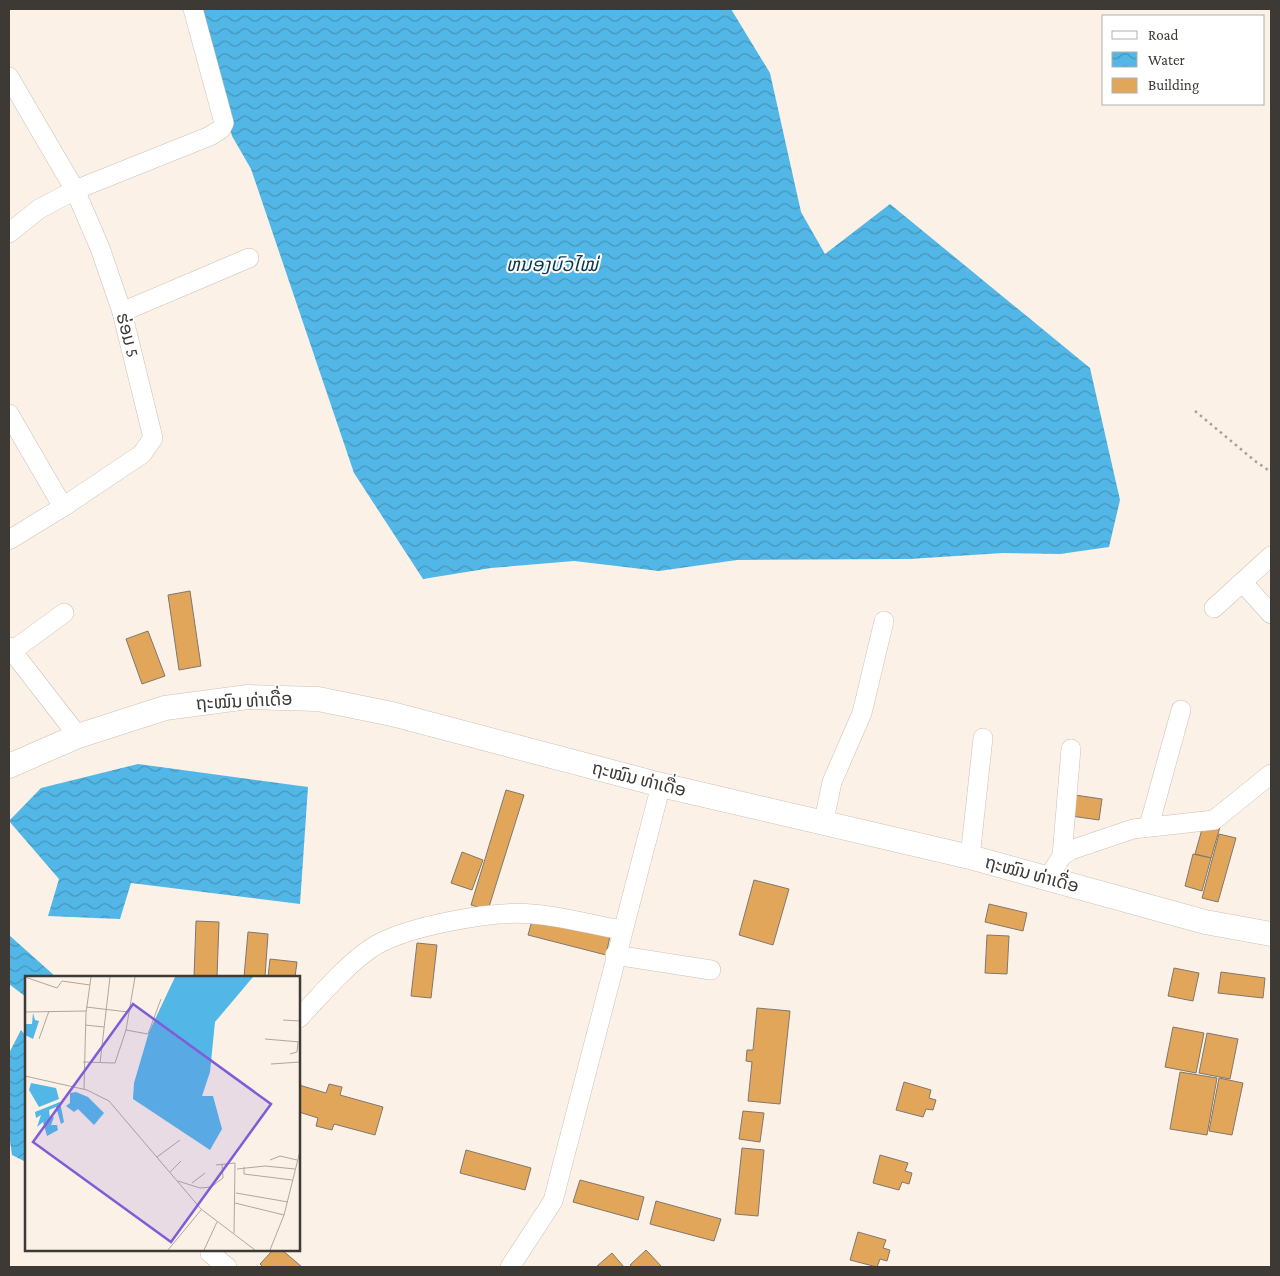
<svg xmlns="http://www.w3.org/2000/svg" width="1280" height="1276" font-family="'Crimson Pro','Noto Sans Lao',serif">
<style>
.water{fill:url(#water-waves)}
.building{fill:#e1a65a;stroke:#80776d}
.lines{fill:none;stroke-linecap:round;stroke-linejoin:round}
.minor-casing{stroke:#cbc1b6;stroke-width:20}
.major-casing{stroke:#cbc1b6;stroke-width:25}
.path{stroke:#a79f97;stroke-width:2.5;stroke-dasharray:2.5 4;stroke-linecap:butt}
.minor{stroke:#fff;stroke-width:19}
.major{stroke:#fff;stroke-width:24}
.labels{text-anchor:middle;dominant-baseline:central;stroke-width:4;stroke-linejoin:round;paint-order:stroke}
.street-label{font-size:18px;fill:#3d3935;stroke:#fff}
.water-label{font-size:19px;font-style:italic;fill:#0c394d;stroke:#fff}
.inset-road{fill:none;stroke:#afa79f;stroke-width:1}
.view{fill:#815cd6;fill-opacity:0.15;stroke:#815cd6;stroke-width:2.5}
.inset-edge{fill:none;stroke:#3d3935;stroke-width:2.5}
</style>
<defs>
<pattern id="water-waves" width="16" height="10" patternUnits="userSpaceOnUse" patternTransform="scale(1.25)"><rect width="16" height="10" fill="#52b7e7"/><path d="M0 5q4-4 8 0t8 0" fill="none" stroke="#4596bc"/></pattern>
</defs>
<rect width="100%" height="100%" fill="#fbf1e6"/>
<!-- water -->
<g class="water">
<path d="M198,9H731L770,73L801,212L825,254L890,204L1090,368L1120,500L1109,547L1060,554L1003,553L909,559L737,560L659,571L574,561L491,568L423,579L354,473L251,169L232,136Z"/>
<path d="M138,764L308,787L300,904L131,883L120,919L48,916L59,879L9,821L41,788Z"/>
<path d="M9,935L56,977H26V997L9,984Z"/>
<path d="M21,1030L26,1036V1162L12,1155L9,1134V1053Z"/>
</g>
<!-- building -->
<g class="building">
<path d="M190,591L201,666L179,670L168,595Z"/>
<path d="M148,631L165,676L142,684L126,639Z"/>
<path d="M506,790L524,795L488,910L471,905Z"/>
<path d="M1075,795L1102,799L1099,820L1071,816Z"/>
<path d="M1204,822L1220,827L1211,858L1195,854Z"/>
<path d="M1219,834L1236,838L1218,902L1202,898Z"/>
<path d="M462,852L483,860L472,890L451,883Z"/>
<path d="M1193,854L1211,858L1202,891L1185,886Z"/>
<path d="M754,880L789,889L773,945L739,935Z"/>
<path d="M989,904L1027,913L1023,931L985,922Z"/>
<path d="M533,917L610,936L606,955L528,935Z"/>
<path d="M196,921L219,922L217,977H194Z"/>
<path d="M248,932L268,934L265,977H244Z"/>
<path d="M987,935L1009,936L1007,974L985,973Z"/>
<path d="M417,943L437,945L431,998L411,996Z"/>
<path d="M270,959L297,962L295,977H268Z"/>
<path d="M1174,968L1199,973L1193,1001L1168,996Z"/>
<path d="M1221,972L1265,978L1263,998L1218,993Z"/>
<path d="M757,1008L790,1011L780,1104L748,1101L752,1062L746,1061L747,1050H753Z"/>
<path d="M1173,1027L1204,1033L1196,1073L1165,1067Z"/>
<path d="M1207,1033L1238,1039L1230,1079L1199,1073Z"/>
<path d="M1180,1072L1217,1078L1207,1135L1170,1129Z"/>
<path d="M1219,1078L1243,1083L1232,1135L1209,1131Z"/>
<path d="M904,1082L931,1090L929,1098L936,1100L933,1110L926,1109L923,1117L896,1110Z"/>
<path d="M329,1084L342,1087L340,1095L383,1107L375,1135L334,1124L332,1130L316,1126L318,1118L299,1112V1085L326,1093Z"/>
<path d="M743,1111L764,1113L760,1142L739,1139Z"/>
<path d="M742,1148L764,1150L758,1216L735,1214Z"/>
<path d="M466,1150L531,1168L525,1190L460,1173Z"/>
<path d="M880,1155L908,1163L905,1171L912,1173L909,1184L902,1182L899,1190L873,1183Z"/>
<path d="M580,1180L644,1197L638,1220L573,1202Z"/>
<path d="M656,1201L721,1219L714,1241L650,1224Z"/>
<path d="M858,1232L886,1240L883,1248L890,1250L887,1261L880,1259L877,1267L850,1260Z"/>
<path d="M273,1250H282L302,1267H263L260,1264Z"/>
<path d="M646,1250L662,1267H633L630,1265Z"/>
<path d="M612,1253L624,1267H596Z"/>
</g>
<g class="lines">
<defs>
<g id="minor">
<path d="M9,77L75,190L100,248L122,312L153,438L142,454L63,507L9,540"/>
<path d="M9,233L39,209L75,190L210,136L221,129L224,123L193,9"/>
<path d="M122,312L249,258"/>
<path d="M9,414L63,507"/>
<path d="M1243,583L1271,614"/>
<path d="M1214,608L1271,556"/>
<path d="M9,647L78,736"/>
<path d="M12,651L64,613"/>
<path d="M823,825L832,782L862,713L884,621"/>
<path d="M1149,826L1181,710"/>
<path d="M1062,856L1071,749"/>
<path d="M970,857L983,738"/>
<path d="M1048,878L1062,856L1071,850L1133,829L1214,820L1271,774"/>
<path d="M615,955L711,970"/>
<path d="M299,1018C321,995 343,968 370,949C401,927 493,910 532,914C562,916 592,925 622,930"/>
<path d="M210,1253L227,1267"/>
<path d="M510,1267L553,1201L661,785"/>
</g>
<path id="major" d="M9,766L78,736L165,708L248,697L318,699L392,714L661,785L970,857L1205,922L1271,934"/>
</defs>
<!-- minor casing -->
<use href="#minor" class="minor-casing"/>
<!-- major casing -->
<use href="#major" class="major-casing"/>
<!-- path -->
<path class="path" d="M1195,411L1255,461L1271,472"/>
<!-- minor -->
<use href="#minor" class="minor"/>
<!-- major -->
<use href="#major" class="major"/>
</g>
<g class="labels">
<!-- street labels -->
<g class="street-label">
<text transform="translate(128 335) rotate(75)">ຮ່ອມ 5</text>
<text transform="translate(244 701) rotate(-3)">ຖະໝົນ ທ່າເດື່ອ</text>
<text transform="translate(639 779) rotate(14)">ຖະໝົນ ທ່າເດື່ອ</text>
<text transform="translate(1032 874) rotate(15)">ຖະໝົນ ທ່າເດື່ອ</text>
</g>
<!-- water labels -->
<g class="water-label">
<text x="552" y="264">ຫນອງບົວໄໝ່</text>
</g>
</g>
<!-- overview -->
<g transform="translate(25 976)">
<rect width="275" height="275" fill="#fbf1e6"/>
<path d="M150,1H228L190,46L185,96L177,120H188L197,153L185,174L108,123L109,107L124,56ZM8,37L10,44L14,45L8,63L0,59V51L1,48H7ZM6,107L31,112L34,123L14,131L4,114ZM51,116L63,121L79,137L69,149L53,133L49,136L41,130L45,127V117ZM35,126L39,146L36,148L31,131L24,134L25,142L29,141L26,149H32L33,154L22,160L18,146L12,151L16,139L11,142L10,136Z" fill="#52b7e7"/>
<path class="inset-road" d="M0,1L32,12L37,5L65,9M61,31L103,36M0,36L61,35M258,44L275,45M60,49L79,51M101,54L123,58L136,23M14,63L24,35M240,63L275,66M265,78L272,76L273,66M58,86L90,87L101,54L110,1M75,87L85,1M246,88L275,86M0,100L62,114L84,125L176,233L230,274M59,113L61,37L66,1M132,181L155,164M245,184L255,180L272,184M191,189L210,187L209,257M219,191V198L267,204M212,193L240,190L270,193M145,196L156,185M153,205L175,212L186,211L198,202L197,188M167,207L180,197M211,217L263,226M210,227L259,239M143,274L176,234M179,274L192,246M245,274L259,239L275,175"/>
<path class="view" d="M108,28L246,128L146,266L8,166Z"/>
<rect width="275" height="275" class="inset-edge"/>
</g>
<!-- border -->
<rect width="1280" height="1276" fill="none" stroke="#3d3935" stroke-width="20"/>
<!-- legend -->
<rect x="1102" y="15" width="162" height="90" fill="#ffffff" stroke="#b1b0ae"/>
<rect x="1112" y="31" width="25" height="8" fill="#ffffff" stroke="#b1b0ae"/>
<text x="1148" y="40" font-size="15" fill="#3d3935">Road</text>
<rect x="1112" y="52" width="25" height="15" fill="url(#water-waves)" stroke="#b1b0ae"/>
<text x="1148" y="65" font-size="15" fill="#3d3935">Water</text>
<rect x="1112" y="78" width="25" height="15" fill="#e1a65a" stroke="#b1b0ae"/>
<text x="1148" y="90" font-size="15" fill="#3d3935">Building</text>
</svg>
